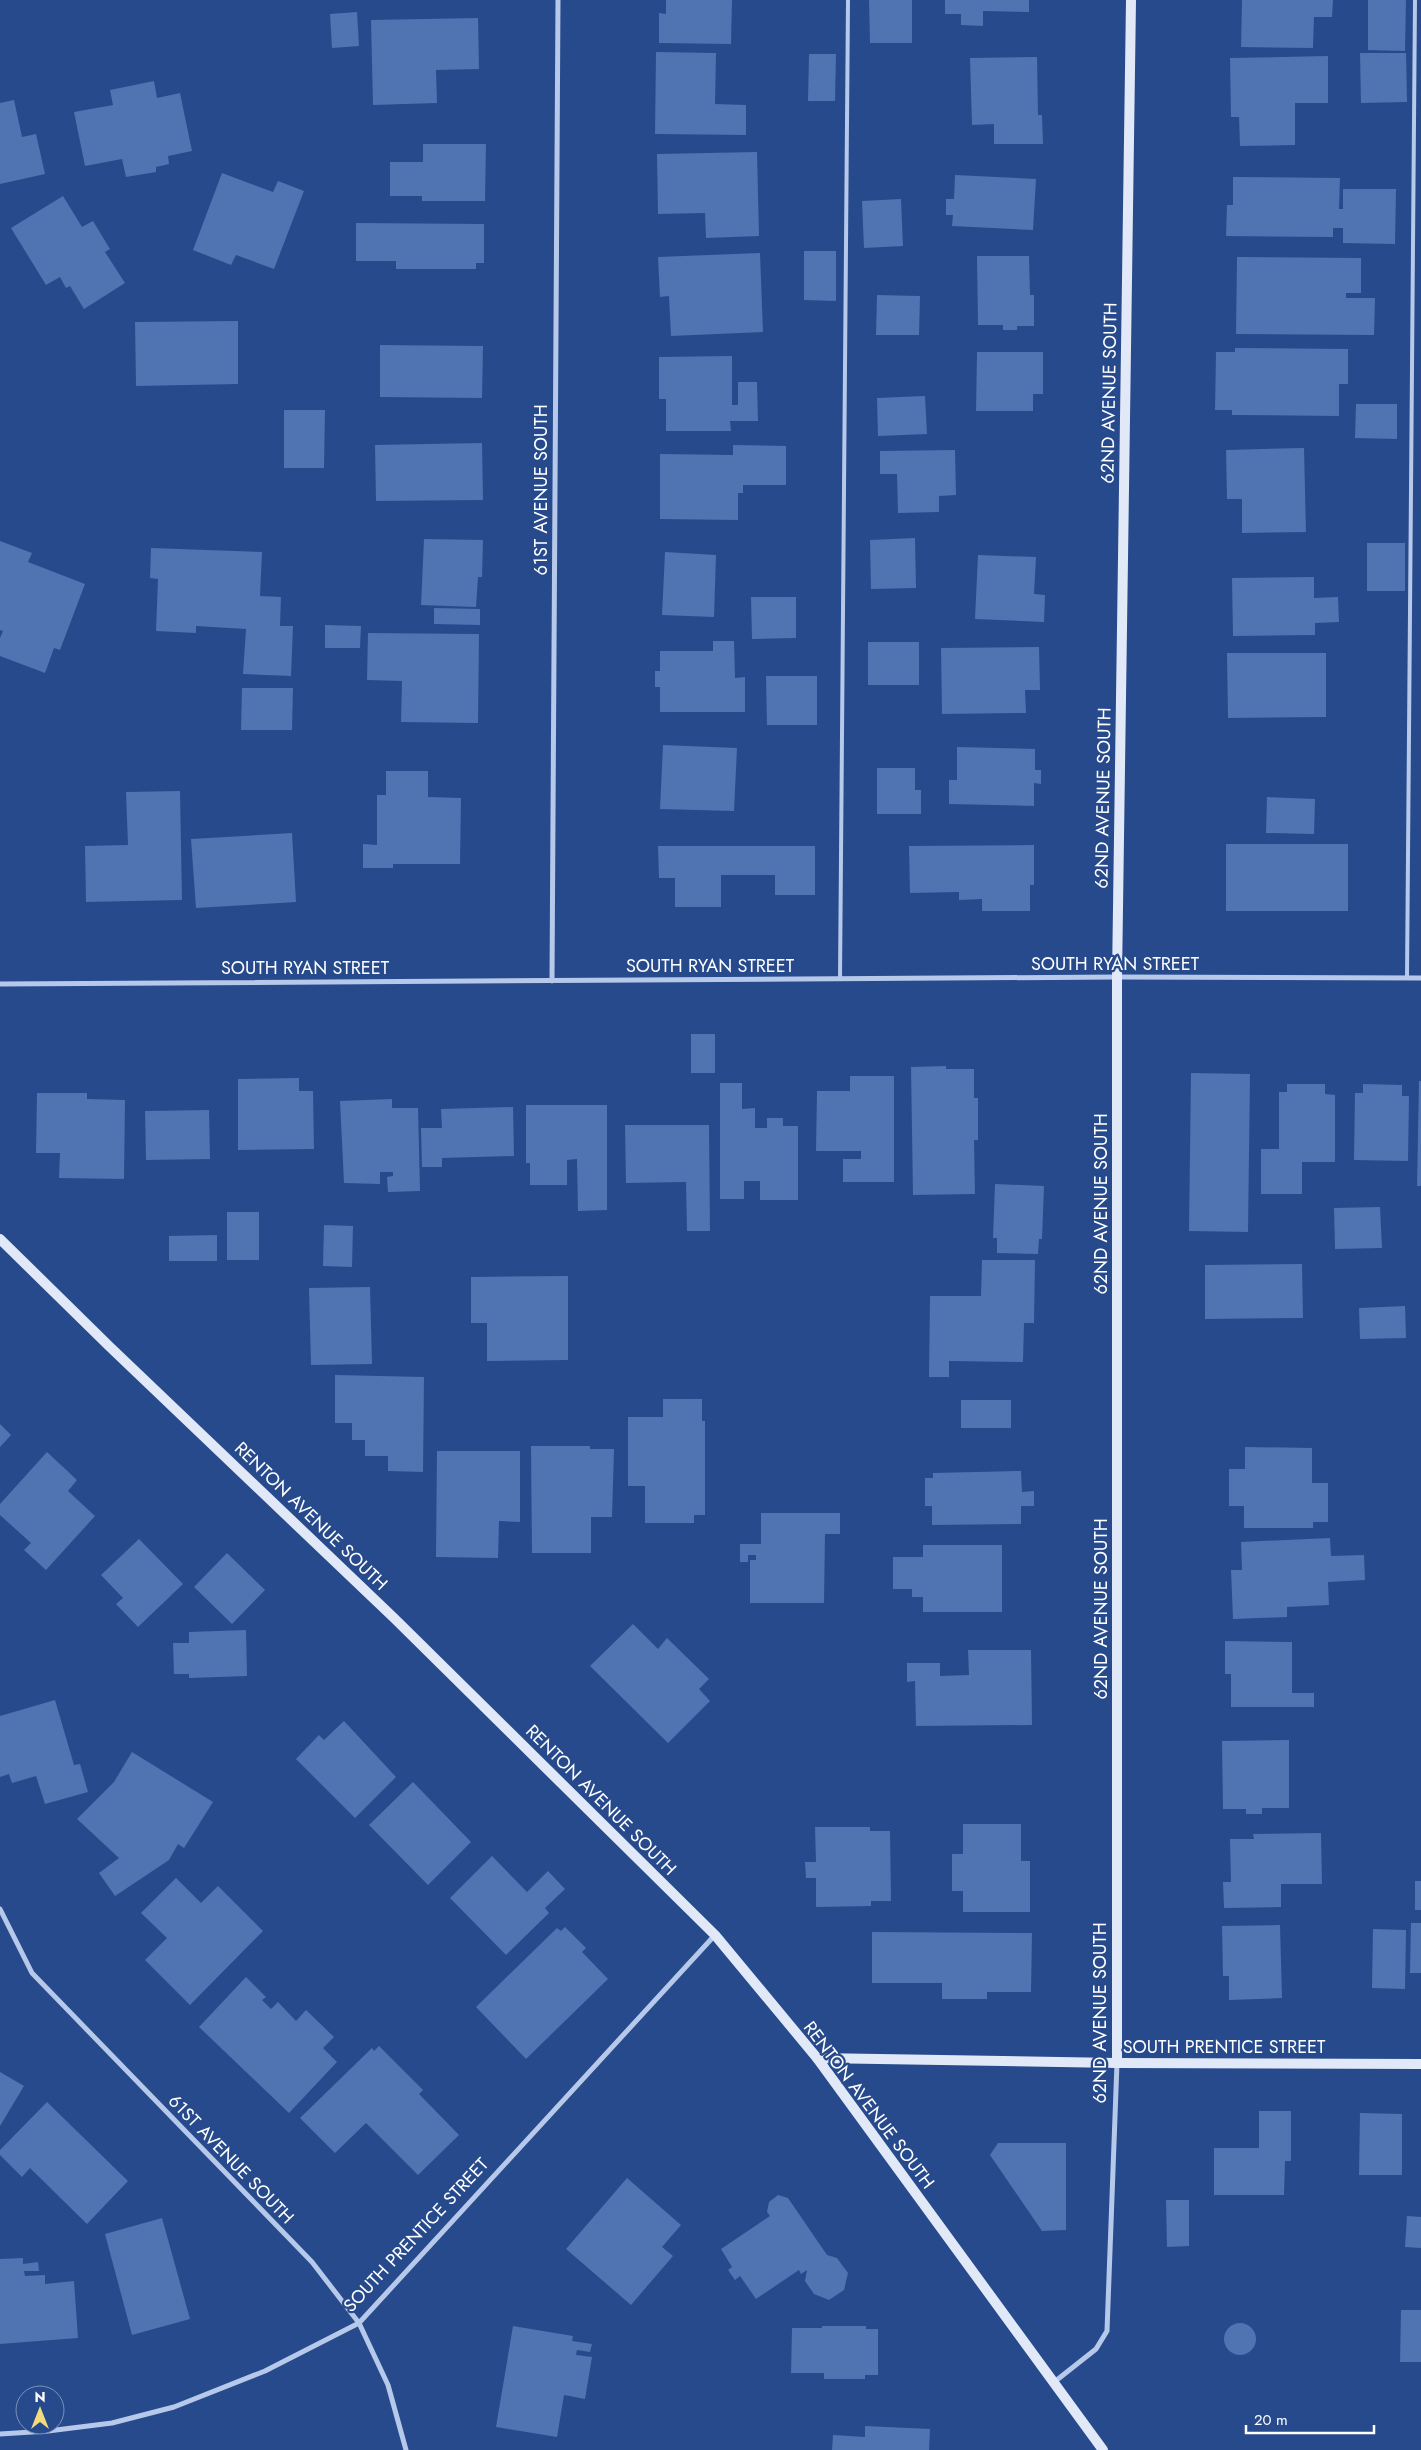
<svg xmlns="http://www.w3.org/2000/svg" width="1421" height="2450" font-family="Jost,sans-serif">
<style>
.building{fill:#5073b2}
.lines{fill:none;stroke-linecap:round;stroke-linejoin:round}
.lane{stroke:#b6c9ea;stroke-width:4}
.street{stroke:#b6c9ea;stroke-width:5}
.secondary{stroke:#e1e9f8;stroke-width:10}
.labels{text-anchor:middle;dominant-baseline:central;stroke-width:4.5;stroke-linejoin:round;paint-order:stroke}
.street-label{font-size:18px;fill:#fff;stroke:#274a8c}
</style>
<rect width="100%" height="100%" fill="#274a8c"/>
<!-- building -->
<g class="building">
<path d="M666,0H732L731,44L659,43V13L666,14Z"/>
<path d="M869,0H912V43H870Z"/>
<path d="M945,0H1029V12L983,11V26L961,25V14H945Z"/>
<path d="M1242,0H1333L1332,17H1314L1313,48L1241,47Z"/>
<path d="M1368,0H1406L1405,51L1368,50Z"/>
<path d="M357,12L359,46L332,48L330,14Z"/>
<path d="M478,18L479,69L436,70L437,103L373,105L371,20Z"/>
<path d="M656,52L716,53L715,104L746,105V135L655,134Z"/>
<path d="M1360,53H1406L1407,102L1361,103Z"/>
<path d="M809,54H836L835,101H808Z"/>
<path d="M1328,56V103H1295V145L1240,146L1239,117H1231L1230,58Z"/>
<path d="M1037,57L1038,115H1042L1043,144H994V124L972,125L970,58Z"/>
<path d="M154,81L157,98L180,93L192,151L168,156L169,164L156,167V172L126,177L122,159L85,166L74,112L113,105L110,90Z"/>
<path d="M14,100L22,137L36,134L45,174L0,184V103Z"/>
<path d="M423,144H486L485,201H422V196H390V162H423Z"/>
<path d="M757,152L759,236L706,238L705,213L658,214L657,154Z"/>
<path d="M222,173L273,192L278,181L304,191L274,269L236,255L231,265L193,250Z"/>
<path d="M955,175L1036,179L1033,230L952,226L953,215H946V199H954Z"/>
<path d="M1233,177L1340,178L1339,209H1343V189H1396L1395,244L1343,243V228H1333V237L1226,236L1227,205H1233Z"/>
<path d="M63,196L82,227L93,221L110,249L105,252L125,283L84,309L70,286L66,288L60,277L46,285L11,228Z"/>
<path d="M901,199L903,246L864,248L862,201Z"/>
<path d="M356,223L484,224V263H476V269H396V261H356Z"/>
<path d="M804,251H836V301L804,300Z"/>
<path d="M760,253L763,332L671,336L669,296L660,297L658,257Z"/>
<path d="M977,256H1029L1030,295H1034V326H1017V330H1003V325H978Z"/>
<path d="M1237,257L1361,258V293H1346V298H1375L1374,335L1236,334Z"/>
<path d="M877,295L920,296L919,335H876Z"/>
<path d="M238,321V384L136,386L135,322Z"/>
<path d="M380,345L483,346L482,398L380,397Z"/>
<path d="M1235,348L1348,349V384H1339V416L1232,415V410H1215L1216,352H1235Z"/>
<path d="M977,352H1043V394H1033V411H976Z"/>
<path d="M732,356V405H738V382H757L758,421H730L731,431H666V399H659V357Z"/>
<path d="M925,396L927,434L878,436L877,398Z"/>
<path d="M1356,404H1397V439L1355,438Z"/>
<path d="M284,410H325L324,468H284Z"/>
<path d="M482,443L483,500L376,501L375,445Z"/>
<path d="M733,445L786,446V485H743V493H738V520L660,519V454L733,455Z"/>
<path d="M1304,448L1306,532L1242,533V499H1227L1226,450Z"/>
<path d="M955,450L956,495L939,496V512L898,513L897,474H880V451Z"/>
<path d="M915,538L916,588L871,589L870,540Z"/>
<path d="M424,539L483,540L482,577H478L476,607L421,605Z"/>
<path d="M0,541L32,553L28,562L85,584L60,650L54,648L45,673L0,656V638L3,631L0,630Z"/>
<rect x="1367" y="543" width="38" height="48"/>
<path d="M151,548L262,552L260,596L281,597L280,626H293L291,676L243,674L246,629L196,626V633L156,631L158,579L150,578Z"/>
<path d="M665,552L716,555L714,617L662,615Z"/>
<path d="M978,555L1036,557L1034,594L1045,595L1044,622L975,619Z"/>
<path d="M1314,577V598L1338,597L1339,622L1315,623V635L1233,636L1232,578Z"/>
<path d="M751,597H796V638L752,639Z"/>
<path d="M434,608L480,609V625L434,624Z"/>
<path d="M325,625L361,626L360,648H325Z"/>
<path d="M368,633L479,634L478,723L401,722L402,681L367,680Z"/>
<path d="M713,641H734L735,678L745,677V712H660V687H655V671H660V651H713Z"/>
<rect x="868" y="642" width="51" height="43"/>
<path d="M1039,647L1040,690H1025L1026,713L942,714L941,648Z"/>
<path d="M1227,653H1326V717L1228,718Z"/>
<path d="M766,676H817V725H767Z"/>
<path d="M242,688H293L292,730H241Z"/>
<path d="M663,745L737,748L734,811L660,809Z"/>
<path d="M957,747L1035,749V770H1041V784L1034,783V806L949,804V780H957Z"/>
<path d="M877,768H915V790H921V814H877Z"/>
<path d="M386,771H428V797L461,798L460,864H393V868H363V844L377,845V795H386Z"/>
<path d="M180,791L182,900L86,902L85,846L128,845L126,792Z"/>
<path d="M1267,797L1315,799L1314,834L1266,833Z"/>
<path d="M292,833L296,902L196,908L191,839Z"/>
<rect x="1226" y="844" width="122" height="67"/>
<path d="M1034,845V885H1030V911H982V899L959,900V892L910,893L909,846Z"/>
<path d="M658,846H815V895H775V875H721V907H675V878H659Z"/>
<rect x="691" y="1034" width="24" height="39"/>
<path d="M946,1066V1069H974V1098H978V1140H974L975,1194L913,1195L911,1067Z"/>
<path d="M1191,1073L1250,1074L1248,1232L1189,1231Z"/>
<path d="M850,1076H894V1182H843V1159H861V1151H816L817,1091H850Z"/>
<path d="M299,1078V1091H313L314,1149L238,1150V1079Z"/>
<path d="M1419,1081H1421V1186H1417Z"/>
<path d="M720,1083H742V1109L755,1108V1128H767V1118H783V1126H798V1200H760V1181H744V1199H720Z"/>
<path d="M1287,1084H1325V1094L1335,1095V1162H1302V1194H1261V1149H1279V1092H1287Z"/>
<path d="M1363,1084L1402,1085V1096H1409L1408,1161L1354,1160L1355,1093H1363Z"/>
<path d="M37,1093H87V1099L125,1100L124,1179L59,1178L60,1153H36Z"/>
<path d="M392,1099V1108H418L420,1191L388,1192L387,1177L393,1176V1172H380V1184L344,1183L340,1101Z"/>
<path d="M526,1105H607V1210L578,1211L577,1159L567,1160V1185H530V1163H526Z"/>
<path d="M513,1107L514,1156L442,1158V1167H422L421,1128H442L441,1109Z"/>
<path d="M209,1110L210,1159L146,1160L145,1111Z"/>
<path d="M625,1125H709L710,1231H687L686,1182L626,1183Z"/>
<path d="M995,1184L1044,1186L1042,1239H1039L1038,1254L997,1253V1238H993Z"/>
<path d="M1380,1207L1382,1248L1335,1249L1334,1208Z"/>
<rect x="227" y="1212" width="32" height="48"/>
<path d="M324,1225L353,1226L352,1267L323,1266Z"/>
<path d="M217,1235V1261H169V1236Z"/>
<path d="M982,1260H1035L1034,1323H1024L1023,1362L949,1361V1377H929L930,1296H981Z"/>
<path d="M1302,1264L1303,1318L1205,1319V1265Z"/>
<path d="M568,1276V1360L487,1361V1323H471V1277Z"/>
<path d="M370,1287L372,1364L311,1365L309,1288Z"/>
<path d="M1405,1306L1406,1338L1360,1339L1359,1308Z"/>
<path d="M335,1375L424,1377L423,1472L388,1471V1456H365V1440H352V1423H335Z"/>
<path d="M663,1399H702V1421H705V1515H694V1523H645V1486H628V1417H663Z"/>
<rect x="961" y="1400" width="50" height="28"/>
<path d="M0,1424L11,1435L0,1447Z"/>
<path d="M531,1446H590V1449H614L612,1517H591V1553H532Z"/>
<path d="M1245,1447L1312,1448V1483H1328V1522H1313V1528H1244V1506H1229V1469H1245Z"/>
<path d="M437,1451H520V1522L499,1521L498,1558L436,1557Z"/>
<path d="M47,1452L77,1480L68,1491L95,1516L46,1570L24,1550L31,1543L0,1515V1504Z"/>
<path d="M1021,1471L1022,1492L1034,1491V1506H1021V1524L932,1525V1506H925V1478H933V1473Z"/>
<path d="M761,1513H840V1534H825L824,1603H750V1560H756V1555H748V1562H740V1544H761Z"/>
<path d="M1330,1538L1331,1556L1364,1555L1365,1580L1328,1582L1329,1605L1287,1607V1617L1233,1619L1231,1570H1242L1241,1542Z"/>
<path d="M139,1539L183,1584L138,1627L116,1604L123,1598L101,1575Z"/>
<path d="M923,1545H1002V1612H923V1597H912V1589H893V1557H923Z"/>
<path d="M227,1553L265,1590L232,1624L194,1587Z"/>
<path d="M633,1624L658,1649L667,1638L709,1679L699,1689L710,1701L668,1743L590,1666Z"/>
<path d="M246,1630L247,1676L189,1678V1674H174L173,1643H189V1632Z"/>
<path d="M1225,1641L1292,1642V1693H1314V1707H1231V1674H1225Z"/>
<path d="M968,1650H1031L1032,1725L916,1726L915,1681L907,1682V1663H940V1676L969,1675Z"/>
<path d="M55,1700L74,1765L80,1764L88,1792L45,1804L36,1776L12,1783L9,1774L0,1777V1716Z"/>
<path d="M344,1721L396,1777L355,1818L296,1759L319,1735L324,1740Z"/>
<path d="M1289,1740V1808H1262V1814H1246V1809H1223L1222,1741Z"/>
<path d="M132,1752L213,1802L184,1848L178,1844L169,1860L115,1896L99,1873L119,1858L77,1819L114,1782Z"/>
<path d="M413,1782L471,1842L428,1885L369,1825Z"/>
<path d="M963,1824H1021V1861H1030V1912H963V1891H952V1854H963Z"/>
<path d="M815,1827H870V1831H890L891,1901H871V1906L816,1907V1878H806L805,1862H816Z"/>
<path d="M1321,1833L1322,1884H1281V1907L1224,1908L1223,1882H1231L1230,1839H1254L1253,1834Z"/>
<path d="M492,1856L527,1892L548,1871L565,1889L545,1908L549,1913L506,1955L450,1898Z"/>
<path d="M176,1878L201,1903L218,1886L263,1931L190,2005L145,1960L167,1938L141,1913Z"/>
<rect x="1415" y="1881" width="6" height="29"/>
<path d="M1411,1923H1421V1973H1410Z"/>
<path d="M1280,1925L1282,1998L1229,2000V1976H1223L1222,1926Z"/>
<path d="M565,1927L586,1948L582,1952L608,1979L526,2059L476,2007L557,1928L561,1931Z"/>
<path d="M1373,1929L1406,1930L1405,1989L1372,1988Z"/>
<path d="M872,1932L1032,1933L1031,1992H987V1999H942V1983H872Z"/>
<path d="M246,1977L266,1997L262,2000L271,2009L278,2002L296,2021L306,2010L334,2037L323,2048L337,2062L289,2113L199,2027Z"/>
<path d="M379,2046L423,2090L419,2094L459,2135L418,2175L366,2123L335,2153L300,2118L372,2048L374,2051Z"/>
<path d="M0,2072L24,2086L0,2126Z"/>
<path d="M47,2102L128,2181L87,2224L30,2168L22,2177L0,2155V2150Z"/>
<path d="M1259,2111H1291V2161H1285L1284,2195H1214V2148H1259Z"/>
<path d="M1360,2113L1402,2114V2175H1359Z"/>
<path d="M998,2143H1066V2230L1042,2231L990,2155Z"/>
<path d="M627,2178L681,2225L662,2247L673,2256L631,2305L566,2249Z"/>
<path d="M778,2195L788,2198L827,2255L837,2258L848,2273L844,2290L829,2300L814,2294L805,2281L807,2270L801,2274L799,2270L756,2299L740,2276L735,2280L728,2270L732,2267L721,2249L770,2216L767,2212L769,2202Z"/>
<path d="M1166,2200H1189V2246L1167,2247Z"/>
<path d="M1407,2216L1421,2217V2248L1405,2247Z"/>
<path d="M162,2218L190,2319L132,2335L105,2234Z"/>
<path d="M23,2258V2264L38,2262L39,2271H24L25,2276L45,2275V2284L74,2281L78,2338L0,2344V2259Z"/>
<path d="M1401,2310H1421V2362H1400Z"/>
<circle cx="1240" cy="2339" r="16"/>
<path d="M513,2326L573,2336L572,2341L592,2344L590,2352L577,2350L576,2355L592,2357L585,2399L564,2395L557,2437L496,2427Z"/>
<path d="M822,2326H866V2329H878V2375H865V2379H824V2373H791L792,2328H822Z"/>
<path d="M865,2426L930,2429L929,2450H832L833,2435L865,2437Z"/>
</g>
<g class="lines">
<!-- lane -->
<g class="lane">
<path d="M1407,978L1415,0"/>
<path d="M840,979L848,0"/>
</g>
<!-- street -->
<g class="street">
<path d="M552,981L558,0"/>
<path d="M0,984L1117,977L1421,978"/>
<path d="M0,1909L32,1973L312,2262L359,2323L388,2385L406,2450"/>
<path d="M1053,2383L1096,2349L1107,2331L1117,2063"/>
<path d="M0,2434L48,2431L112,2423L174,2407L265,2371L359,2323L715,1935"/>
</g>
<!-- secondary -->
<g class="secondary">
<path d="M0,1239L110,1347L394,1618L715,1935L817,2058L1103,2450"/>
<path d="M817,2058L1117,2063L1421,2064"/>
<path d="M1117,2063V977L1131,0"/>
</g>
</g>
<g class="labels">
<!-- street labels -->
<g class="street-label">
<text transform="translate(1109 393) rotate(-89)">62ND AVENUE SOUTH</text>
<text transform="translate(541 490) rotate(-90)">61ST AVENUE SOUTH</text>
<text transform="translate(1103 798) rotate(-89)">62ND AVENUE SOUTH</text>
<text x="1115" y="964">SOUTH RYAN STREET</text>
<text x="710" y="966">SOUTH RYAN STREET</text>
<text x="305" y="968">SOUTH RYAN STREET</text>
<text transform="translate(1101 1204) rotate(-90)">62ND AVENUE SOUTH</text>
<text transform="translate(311 1516) rotate(44)">RENTON AVENUE SOUTH</text>
<text transform="translate(1101 1609) rotate(-90)">62ND AVENUE SOUTH</text>
<text transform="translate(601 1800) rotate(45)">RENTON AVENUE SOUTH</text>
<text transform="translate(1100 2013) rotate(-90)">62ND AVENUE SOUTH</text>
<text x="1224" y="2047">SOUTH PRENTICE STREET</text>
<text transform="translate(869 2105) rotate(53)">RENTON AVENUE SOUTH</text>
<text transform="translate(231 2159) rotate(46)">61ST AVENUE SOUTH</text>
<text transform="translate(416 2235) rotate(-47)">SOUTH PRENTICE STREET</text>
</g>
</g>
<!-- north arrow -->
<g transform="translate(40 2410)"><circle r="24" fill="#274a8c" stroke="#7d92ba"/>
<path d="M0-4L9 19L0 12L-9 19Z" fill="#f2db7c"/>
<text y="-8" font-size="14" font-weight="bold" text-anchor="middle" fill="#ffffff">N</text>
</g>
<!-- scale -->
<path d="M1246 2425v8h128v-8" fill="none" stroke="#ffffff" stroke-width="2.5"/>
<text x="1254" y="2425" font-size="15" fill="#ffffff" stroke="#274a8c" stroke-width="4" paint-order="stroke">20 m</text>
</svg>
